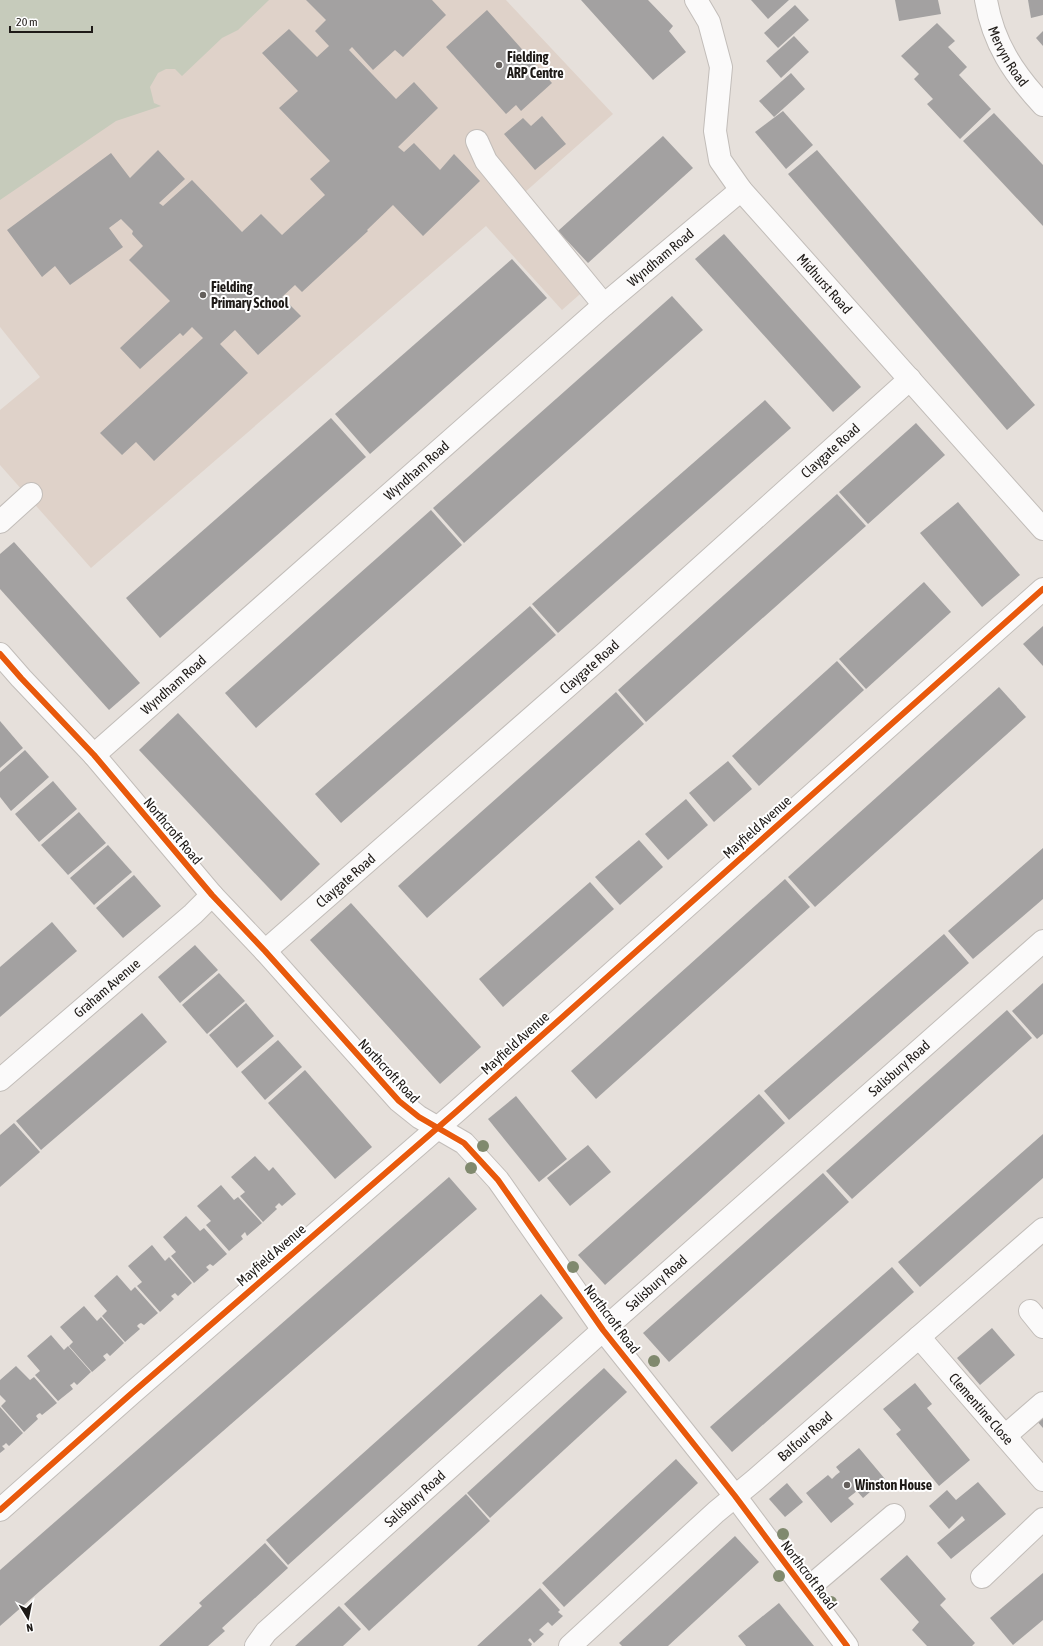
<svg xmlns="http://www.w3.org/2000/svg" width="1043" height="1646" font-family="'Asap Condensed',sans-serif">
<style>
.built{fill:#dfd2c9}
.green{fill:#c6cbbb}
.building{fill:#a3a1a1}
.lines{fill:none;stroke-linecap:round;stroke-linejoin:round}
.minor-casing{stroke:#c2bdb9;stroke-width:24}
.minor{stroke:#fbfafa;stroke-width:22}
.cycleway-casing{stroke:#fff;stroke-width:8}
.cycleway{stroke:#e8590c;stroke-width:6}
.tree{fill:#80896e}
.poi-dot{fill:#645f5c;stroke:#fff;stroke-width:1.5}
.labels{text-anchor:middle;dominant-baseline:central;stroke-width:4;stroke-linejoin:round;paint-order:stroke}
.street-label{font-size:14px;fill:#1e1a17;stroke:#fff}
.poi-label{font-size:14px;font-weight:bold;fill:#1e1a17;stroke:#fff;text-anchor:start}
</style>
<rect width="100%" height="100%" fill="#e6e0db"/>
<!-- built -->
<path class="built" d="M0,0H506L613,114L524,193L596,280L562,310L486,226L91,568L0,465V410L40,377L0,327Z"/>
<!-- green -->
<path class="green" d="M0,0H269L238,30L222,38L182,76L175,69H166L158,73L150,87L154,103L161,106L116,121L0,200Z"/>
<!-- building -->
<g class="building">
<path d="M306,0H432L446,15L403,57L395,50L373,70L352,47L349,50L396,99L414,82L438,108L398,147L404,152L414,143L440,170L454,154L480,181L423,236L393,205L367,230L368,231L302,292L295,285L282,297L301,316L258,355L235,330L220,344L248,373L154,461L136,442L122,455L100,433L203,338L192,327L183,336L180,333L140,369L120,348L170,301L129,260L143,246L132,234L133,231L121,219L109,228L123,247L70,285L55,266L42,277L7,230L111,153L130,178L158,150L185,179L159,203L163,206L192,180L242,232L261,214L282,235L325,195L310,179L330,161L279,108L298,91L262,53L289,29L317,57L329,46L315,31L326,20Z"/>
<path d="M581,0H648L673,26L669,31L686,52L653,80Z"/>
<path d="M751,0H789L768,19Z"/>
<path d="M895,0H938L941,14L899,21Z"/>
<path d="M1028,0H1043V15L1031,18Z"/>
<path d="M795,5L809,20L778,48L764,33Z"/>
<path d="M487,10L552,83L521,111L516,105L506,114L446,47Z"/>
<path d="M937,23L955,41L948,47L967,67L959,75L991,109L960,139L927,104L933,99L914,79L919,74L901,56Z"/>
<path d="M1043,31V46L1036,38Z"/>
<path d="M794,36L809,52L781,78L766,61Z"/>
<path d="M791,73L805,89L774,117L759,101Z"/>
<path d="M783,111L813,145L786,169L755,132Z"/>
<path d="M994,113L1043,165V226L963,141Z"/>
<path d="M542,116L566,144L535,170L504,134L523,118L531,126Z"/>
<path d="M663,136L693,168L588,263L558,231Z"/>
<path d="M817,150L1035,405L1007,430L788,174Z"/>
<path d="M724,234L861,387L833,412L695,259Z"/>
<path d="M512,259L547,298L370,454L335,414Z"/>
<path d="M672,296L703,330L464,543L433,508Z"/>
<path d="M765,400L791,428L558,633L532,604Z"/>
<path d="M331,418L366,457L160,638L126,598Z"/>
<path d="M916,423L945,455L868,524L839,492Z"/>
<path d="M837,494L866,526L646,722L618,690Z"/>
<path d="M958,502L1020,575L982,607L920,533Z"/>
<path d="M431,510L462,545L256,728L225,693Z"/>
<path d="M14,542L140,683L109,710L0,589V554Z"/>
<path d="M924,582L951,612L866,689L839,659Z"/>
<path d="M530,606L556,635L341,823L315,794Z"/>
<path d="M1043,626V666L1023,644Z"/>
<path d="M837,661L864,690L759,786L732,756Z"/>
<path d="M999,687L1026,717L815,907L788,877Z"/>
<path d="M616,692L644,724L427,918L398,886Z"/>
<path d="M178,713L320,864L281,901L139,750Z"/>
<path d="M0,721L23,748L0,768Z"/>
<path d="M25,750L49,777L11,811L0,797V772Z"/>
<path d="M728,761L752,789L714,822L689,793Z"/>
<path d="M53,781L77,809L39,842L15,814Z"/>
<path d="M686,799L708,825L668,860L645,834Z"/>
<path d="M79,812L106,843L68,875L41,845Z"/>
<path d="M639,840L663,867L620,905L595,877Z"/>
<path d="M108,845L132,872L94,905L70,878Z"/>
<path d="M1043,848V899L973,959L948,931Z"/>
<path d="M134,875L161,906L123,938L96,908Z"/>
<path d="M785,879L810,907L596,1099L571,1071Z"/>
<path d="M590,882L614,909L503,1007L479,979Z"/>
<path d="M351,903L481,1047L440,1084L310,940Z"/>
<path d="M52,922L77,951L0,1017V967Z"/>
<path d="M944,934L969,963L789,1120L764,1091Z"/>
<path d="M195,945L218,970L180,1003L158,977Z"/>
<path d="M219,973L245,1001L207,1034L182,1005Z"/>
<path d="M1043,983V1034L1037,1039L1012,1011Z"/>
<path d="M246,1003L274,1036L237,1068L209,1035Z"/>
<path d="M1007,1010L1032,1038L852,1199L826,1171Z"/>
<path d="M142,1013L167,1042L41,1150L16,1121Z"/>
<path d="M278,1040L302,1067L265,1100L241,1072Z"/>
<path d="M305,1070L372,1147L335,1179L268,1103Z"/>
<path d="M759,1094L785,1123L605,1285L578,1255Z"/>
<path d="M516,1096L567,1159L539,1182L488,1119Z"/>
<path d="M14,1123L40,1152L0,1187V1135Z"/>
<path d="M1043,1134V1178L920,1287L898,1262Z"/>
<path d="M588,1145L611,1172L570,1206L547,1178Z"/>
<path d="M255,1156L269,1171L273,1167L296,1194L282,1206L279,1203L275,1207L277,1209L263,1222L240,1196L245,1192L231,1177Z"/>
<path d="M823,1173L849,1202L669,1362L643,1333Z"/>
<path d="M449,1177L477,1209L0,1626V1570Z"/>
<path d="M221,1185L234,1200L238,1197L262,1223L247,1236L245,1232L241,1236L243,1239L229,1251L206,1225L211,1221L197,1206Z"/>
<path d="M186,1216L200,1231L204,1228L227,1254L213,1266L210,1264L206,1267L209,1270L194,1283L171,1256L176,1252L163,1237Z"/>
<path d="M152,1245L165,1261L169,1257L192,1283L178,1296L175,1293L171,1296L174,1299L160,1312L137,1286L142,1282L128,1266Z"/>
<path d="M892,1267L914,1292L732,1452L710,1427Z"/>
<path d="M117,1275L131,1291L135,1287L158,1313L144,1325L141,1323L139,1324L137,1326L140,1329L125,1342L102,1316L107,1311L94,1296Z"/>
<path d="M541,1294L563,1318L288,1565L266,1540Z"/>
<path d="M84,1306L97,1321L101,1317L124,1343L110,1356L107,1353L103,1356L106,1360L92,1372L69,1346L73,1342L60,1327Z"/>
<path d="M992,1328L1015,1355L980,1385L957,1358Z"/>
<path d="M51,1335L64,1350L68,1346L91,1372L77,1385L74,1382L72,1384L70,1385L73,1389L58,1401L35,1375L40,1371L27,1356Z"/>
<path d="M16,1366L30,1380L34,1377L57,1403L42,1415L40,1413L38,1414L36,1416L38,1419L24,1432L1,1406L6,1401L0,1395V1380Z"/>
<path d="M604,1368L627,1392L490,1518L467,1493Z"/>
<path d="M915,1383L932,1404L927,1408L970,1460L939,1486L896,1434L901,1430L883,1409Z"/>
<path d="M0,1407L23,1433L9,1446L6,1443L4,1445L2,1446L5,1449L0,1453Z"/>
<path d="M1043,1415V1428L1036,1420Z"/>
<path d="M859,1448L885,1479L863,1498L857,1491L848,1498L854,1504L831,1523L806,1493L828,1475L832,1479L836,1475L840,1472L836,1467Z"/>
<path d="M676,1459L698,1483L564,1607L542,1583Z"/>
<path d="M978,1482L1006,1514L951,1559L937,1543L965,1520L962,1516L949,1529L929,1506L947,1490L956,1500Z"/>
<path d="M787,1483L803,1502L785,1517L769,1499Z"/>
<path d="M466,1494L490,1521L369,1631L344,1604Z"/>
<path d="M735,1536L759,1562L668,1646H622L619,1643Z"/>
<path d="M265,1543L288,1568L222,1628L225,1631L208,1646H159L202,1606L199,1603Z"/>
<path d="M907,1555L946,1599L940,1605L975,1643L972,1646H927L912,1630L919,1622L880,1579Z"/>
<path d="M1043,1573V1620L1013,1645L990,1618Z"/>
<path d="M540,1588L560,1610L558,1612L563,1616L552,1626L548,1622L539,1630L544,1634L534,1643L530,1638L528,1640L532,1644L531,1646H477Z"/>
<path d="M779,1603L814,1646H746L738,1636Z"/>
<path d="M339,1606L361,1629L343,1646H295Z"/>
</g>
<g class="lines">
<defs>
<g id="minor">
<path id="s1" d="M696,0L709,22L721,67L715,131L720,160L741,190L1043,529"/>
<path id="s2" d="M986,0C993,43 1014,74 1043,105"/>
<path d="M477,141L486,161L604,305"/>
<path d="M0,522L31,494"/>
<path d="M0,654L21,678L94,755L212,895L265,951L399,1101L419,1117L464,1143L498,1180L603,1330L735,1496L847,1646"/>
<path id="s3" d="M94,755L604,305L741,190"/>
<path id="s4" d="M265,951L602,656L910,379"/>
<path id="s5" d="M0,1080L193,914L212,895"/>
<path d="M1030,1311L1043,1327"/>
<path id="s6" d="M919,1337L1043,1480"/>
<path d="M1005,1436L1043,1403"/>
<path d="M0,1510L132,1393L457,1111L1043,589"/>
<path d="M982,1577L1043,1519"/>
<path d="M806,1590L894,1515"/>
<path id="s7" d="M256,1646L266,1632L603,1330L1043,941"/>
<path id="s8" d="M570,1646L716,1512L755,1480L1043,1229"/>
</g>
</defs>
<!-- minor casing -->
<use href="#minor" class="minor-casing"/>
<!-- minor -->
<use href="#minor" class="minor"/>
<defs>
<g id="cycleway">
<path d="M0,654L21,678L94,755L212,895L265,951L399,1101L419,1117L464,1143L498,1180L603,1330L735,1496L847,1646"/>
<path d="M0,1510L132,1393L457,1111L1043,589"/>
</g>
</defs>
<!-- cycleway casing -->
<use href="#cycleway" class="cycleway-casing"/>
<!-- cycleway -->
<use href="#cycleway" class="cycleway"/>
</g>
<!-- trees -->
<g class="tree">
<circle cx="483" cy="1146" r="6"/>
<circle cx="471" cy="1168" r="6"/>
<circle cx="573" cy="1267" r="6"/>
<circle cx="654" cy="1361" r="6"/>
<circle cx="783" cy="1534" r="6"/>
<circle cx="779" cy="1576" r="6"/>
<circle cx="831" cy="1602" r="6"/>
</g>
<!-- markers -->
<g class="poi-dot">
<circle cx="499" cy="65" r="4"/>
<circle cx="203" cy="295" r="4"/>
<circle cx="847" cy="1485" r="4"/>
</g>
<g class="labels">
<!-- street labels -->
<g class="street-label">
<text stroke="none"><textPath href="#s2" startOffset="61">Mervyn Road</textPath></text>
<text stroke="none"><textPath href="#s3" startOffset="754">Wyndham Road</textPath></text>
<text stroke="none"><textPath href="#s1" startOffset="328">Midhurst Road</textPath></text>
<text stroke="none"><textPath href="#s4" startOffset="755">Claygate Road</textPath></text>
<text stroke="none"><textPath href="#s3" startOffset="430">Wyndham Road</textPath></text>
<text stroke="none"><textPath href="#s4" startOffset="431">Claygate Road</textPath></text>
<text stroke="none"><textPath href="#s3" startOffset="106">Wyndham Road</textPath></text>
<text transform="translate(757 827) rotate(-42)">Mayfield Avenue</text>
<text transform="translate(173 831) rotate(50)">Northcroft Road</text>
<text stroke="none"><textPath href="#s4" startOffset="107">Claygate Road</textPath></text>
<text stroke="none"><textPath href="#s5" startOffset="141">Graham Avenue</textPath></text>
<text transform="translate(515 1043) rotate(-42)">Mayfield Avenue</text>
<text stroke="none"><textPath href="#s7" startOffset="865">Salisbury Road</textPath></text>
<text transform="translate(389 1071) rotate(47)">Northcroft Road</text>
<text transform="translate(271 1255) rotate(-41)">Mayfield Avenue</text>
<text stroke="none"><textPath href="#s7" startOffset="541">Salisbury Road</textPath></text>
<text transform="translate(612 1319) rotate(53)">Northcroft Road</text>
<text stroke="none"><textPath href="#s6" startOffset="95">Clementine Close</textPath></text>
<text stroke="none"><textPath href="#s8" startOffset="315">Balfour Road</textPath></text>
<text stroke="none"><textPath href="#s7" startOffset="217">Salisbury Road</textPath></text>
<text transform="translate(809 1575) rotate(53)">Northcroft Road</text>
</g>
<!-- poi labels -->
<g class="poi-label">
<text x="507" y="57">Fielding<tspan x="507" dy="16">ARP Centre</tspan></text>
<text x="211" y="287">Fielding<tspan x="211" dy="16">Primary School</tspan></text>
<text x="855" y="1485">Winston House</text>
</g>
</g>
<!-- north arrow -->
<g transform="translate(28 1618) rotate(170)" stroke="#ffffff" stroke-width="3" paint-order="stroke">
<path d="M0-3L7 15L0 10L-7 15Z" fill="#1e1a17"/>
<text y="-6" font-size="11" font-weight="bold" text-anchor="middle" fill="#1e1a17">N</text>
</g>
<!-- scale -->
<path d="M10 26v6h82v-6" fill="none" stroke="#1e1a17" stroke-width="2"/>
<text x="16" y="26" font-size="12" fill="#1e1a17" stroke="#ffffff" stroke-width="3" paint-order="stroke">20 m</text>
</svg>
